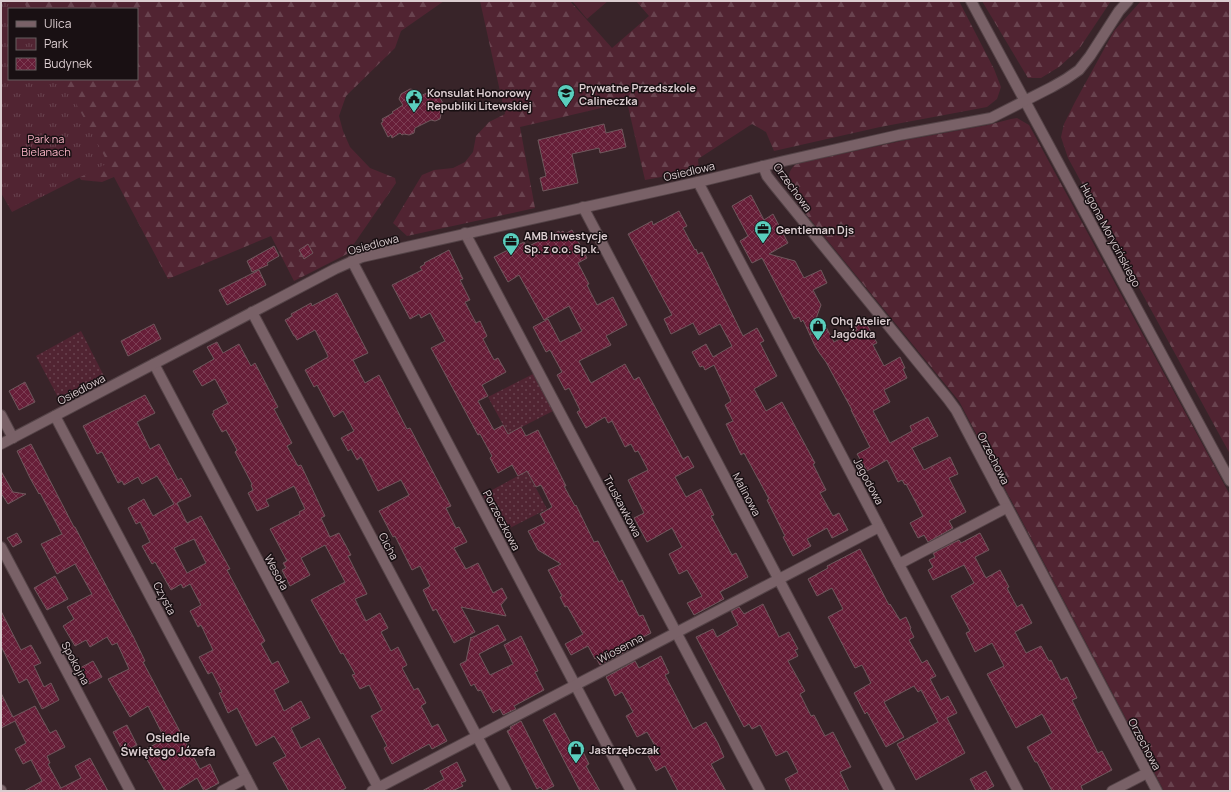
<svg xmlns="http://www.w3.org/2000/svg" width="1231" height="792" font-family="Manrope,sans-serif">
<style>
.grass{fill:url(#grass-dots)}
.forest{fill:url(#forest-firs);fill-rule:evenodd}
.park{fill:url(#park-tufts)}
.pitch{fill:#512432}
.building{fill:url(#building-cross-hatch);stroke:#6f585d;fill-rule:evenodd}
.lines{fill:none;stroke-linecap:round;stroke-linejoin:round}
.street-casing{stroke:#544347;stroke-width:12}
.street{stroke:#796167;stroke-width:10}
.labels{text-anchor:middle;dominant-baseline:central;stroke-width:3;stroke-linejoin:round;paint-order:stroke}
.poi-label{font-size:11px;font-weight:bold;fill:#dbcdd0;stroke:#191013;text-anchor:start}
.park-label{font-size:11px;fill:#f6b1c3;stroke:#191013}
.street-label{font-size:11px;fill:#dbcdd0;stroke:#191013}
.neighbourhood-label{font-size:12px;font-weight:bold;fill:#dbcdd0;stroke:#191013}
</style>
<defs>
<pattern id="grass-dots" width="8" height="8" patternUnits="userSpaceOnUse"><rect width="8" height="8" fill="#512432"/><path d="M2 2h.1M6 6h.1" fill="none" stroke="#69434f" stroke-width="1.8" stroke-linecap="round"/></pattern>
<pattern id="forest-firs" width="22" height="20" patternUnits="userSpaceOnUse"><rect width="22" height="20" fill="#512432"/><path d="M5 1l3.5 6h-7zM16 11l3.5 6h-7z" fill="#69434f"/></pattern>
<pattern id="park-tufts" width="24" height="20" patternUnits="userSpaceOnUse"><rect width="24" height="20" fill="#512432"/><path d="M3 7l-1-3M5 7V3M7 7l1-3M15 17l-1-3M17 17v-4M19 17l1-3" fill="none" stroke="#69434f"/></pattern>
<pattern id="building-cross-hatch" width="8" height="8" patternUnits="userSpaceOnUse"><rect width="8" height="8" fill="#671e38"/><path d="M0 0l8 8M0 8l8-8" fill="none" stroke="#7c3e54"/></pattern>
</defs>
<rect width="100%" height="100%" fill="#382429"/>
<!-- grass -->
<g class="grass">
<path d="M81,331L105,378L60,401L36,356Z"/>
<path d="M533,374L553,411L508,434L488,397Z"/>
<path d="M527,471L547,509L502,532L483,495Z"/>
</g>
<!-- forest -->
<g class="forest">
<path d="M1,1H444L401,31L395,48L346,96L339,116L343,131L350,147L370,168L395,178L396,183L347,254L294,281L271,236L168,279L114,177L102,182L81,180L75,169L13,184ZM9,9H137V79H9Z"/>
<path d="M480,1H570L612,48L649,16L636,1H959L994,69L1001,87L997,99L987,107L880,127L774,151L766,132L752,124L698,159L699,170L645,180L627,102L520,127L535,208L407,236L393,223L422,175L434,170L453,168L465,162L473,152L476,136L489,122L505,114Z"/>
<path d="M982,1H1111L1079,49L1059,67L1041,78H1028Z"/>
<path d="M1141,1H1230V454L1068,158L1061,137L1064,124L1075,102L1114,31Z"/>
<path d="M1017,118L1029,125L1230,495V791H1164L959,401L805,213C796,200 779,177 796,164L901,141L988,125L1011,119Z"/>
</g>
<!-- park -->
<path class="park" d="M1,1H24L27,9H9V79H63L108,163L12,212L1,193Z"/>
<!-- pitch -->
<path class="pitch" d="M572,1H608L587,19Z"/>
<!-- building -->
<g class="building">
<path d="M410,89L415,90L419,97L430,91L431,93L436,90L446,109L443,111L444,113L441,114L440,119L435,121L431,120L415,128L414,133L409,135L404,134L402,135L400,133L392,138L391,135L388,137L381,123L383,122L382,119L393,113L392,112L403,105L399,99L401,94Z"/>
<path d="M604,124L606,133L622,129L626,147L600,153L599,148L572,154L578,183L543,191L540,178L546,176L538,140Z"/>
<path d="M751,195L764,220L773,214L788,243L769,254L795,261L804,278L821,270L827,283L813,290L821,305L810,335L826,327L834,342L857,330L854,324L864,319L877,343L873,345L884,366L900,357L905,368L903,369L907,378L884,390L890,402L873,411L890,443L912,431L910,426L928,417L938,436L912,448L924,470L950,457L958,474L949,478L966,512L949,521L953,528L928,542L924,535L918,538L910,523L923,516L906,484L905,485L902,480L898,482L887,460L867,471L857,454L870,447L851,410H852L826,362L820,354L815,346L803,320L801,322L799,317L794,319L762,258L752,263L740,241L748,236L732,206Z"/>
<path d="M679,211L687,226L683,228L695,250L696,249L698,254L702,252L743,336L757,328L764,341L760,343L777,376L754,389L766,411L782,402L815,463L813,464L826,490L820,493L833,516L839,513L848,530L832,538L827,528L807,539L811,546L793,556L783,537L785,536L767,500L769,499L744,453L741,455L726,424L733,421L725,405L731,401L714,365L705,370L703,366L700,367L692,352L706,344L713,357L732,346L720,324L699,335L693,323L671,334L664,319L672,315L628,234L652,221L653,225Z"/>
<path d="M572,230L587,258L578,263L589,284L587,285L597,305L613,297L627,325L606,336L611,345L579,361L591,383L625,364L634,380L639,377L683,459L688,456L694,467L675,477L686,497L701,489L714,515L711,516L732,555L736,553L748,577L720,592L724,599L694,615L687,603L702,596L687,570L679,574L669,554L682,547L672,528L647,542L634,518L644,513L628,480L648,470L638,451L635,452L631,444L625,447L612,421L608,423L605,417L586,428L577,412L580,410L569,388L565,390L557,375L562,372L550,350L546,352L533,327L548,319L560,342L582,331L569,306L544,320L519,275L508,282L494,257L524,242L527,247L559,231L560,233L563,231L565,234Z"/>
<path d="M308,244L313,253L304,259L299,250Z"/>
<path d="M274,246L279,256L267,263L268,265L252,272L247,261Z"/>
<path d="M449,250L463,279L460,280L470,300L465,302L476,323L480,321L487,336L483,339L494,360L498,358L506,372L482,385L488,396L478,401L494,430L503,425L508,434L521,427L526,436L538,430L566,486H564L575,506L576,505L594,542L598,541L619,582L622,580L639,616L643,615L651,633L626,646L629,650L600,665L596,658L595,659L588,646L571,655L565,644L583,634L567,606L565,607L560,597L562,596L548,570L561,564L538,550L528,531L545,523L540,514L552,507L541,485L536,487L527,471L518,476L512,465L498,473L490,458L492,456L480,434L478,435L431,348L445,341L430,313L421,318L419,314L410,319L392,285L422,270L420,267L425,264L424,263Z"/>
<path d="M259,270L266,285L227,305L219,290Z"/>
<path d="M337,293L368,353L353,360L365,383L379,375L407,429L410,428L451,506L446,508L456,528L459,527L467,542L454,548L466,569L478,563L493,593L502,588L507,598L501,605L506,616L461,607L475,632L454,643L436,609L433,611L423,590L430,586L420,566L412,570L395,536L393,537L379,511L409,495L401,480L378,491L361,457L357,460L351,449L348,451L341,438L354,431L343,411L334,417L317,385L314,387L305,370L328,357V356L315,330L297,340L295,336H294L285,320L292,316L291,314L311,303L312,306Z"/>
<path d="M154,324L161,339L128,356L121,341Z"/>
<path d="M217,342L223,353L239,344L251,366L255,363L278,407L274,409L292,443L287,446L298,466L301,465L325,516L321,518L330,537L339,533L351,555L348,556L367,594L355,599L366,621L380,613L388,628L381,632L391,651L398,647L407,665L402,668L414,690L418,688L426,703L421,706L432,727L438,724L447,741L432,749L429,744L392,764L384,748L387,746L371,716L382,710L369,685L360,689L352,675L355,674L343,653L341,654L311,600L345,582L325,545L301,558L310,575L290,586L282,570L286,568L283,563L287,561L270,529L300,514L299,512L305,509L294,486L266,500L269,506L257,511L248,493L253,490L251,485L252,484L235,452L237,450L226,430L222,432L212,414L214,413L213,411L228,403L215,379L202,386L193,371L214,359L207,347Z"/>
<path d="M25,382L35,402L19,410L9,391Z"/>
<path d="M145,395L155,413L137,422L150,449L159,444L178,480L181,478L191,496L177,503L187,523L201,516L230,569L227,570L265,641L261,644L272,664L278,661L289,682L274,690L284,711L301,701L310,718L291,728L301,748L319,738L346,788L340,791H289L273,763L286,756L274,736L256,746L237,708L228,713L219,693L222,692L212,672L208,674L199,657L213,650L201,625L198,627L190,611L201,605L190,584L183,588L181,584L171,590L155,562L152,564L142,546L150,542L140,522L136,524L128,508L144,499L153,516L174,504L157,476L142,484L138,477L124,485L122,481L118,483L102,452L97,454L83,426ZM194,539L206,563L187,573L174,548Z"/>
<path d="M31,444L74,527H75L134,638L145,661L143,662L200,769L210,764L219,783L204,791L197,778L176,791H165L142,751L165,739L148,706L130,717L108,679L129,669L117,643L112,645L107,637L90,647L86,640L75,646L63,626L74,619L67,607L92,594L75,564L57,574L41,544L62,534L40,493L39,494L30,478L17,451Z"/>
<path d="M1,471L13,492L26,494L8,504L1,493Z"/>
<path d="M17,533L22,542L13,547L7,538Z"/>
<path d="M980,533L989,550L975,557L986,578L1000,570L1009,587L1007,588L1017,607L1022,604L1032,623L1015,632L1026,653L1041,646L1049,661L1051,660L1061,680L1067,677L1077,698L1072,700L1098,753L1102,751L1112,770L1081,786L1083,791H1052L1037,762H1035L1027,747L1052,733L1042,714L1016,728L987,674L1004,666L992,643L975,652L966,633L970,631L951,596L974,583L964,565L933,580L928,570L933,567L929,560L935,557L933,553L959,540L961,543Z"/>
<path d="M860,549L889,605L890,604L900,620L906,617L911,628L910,629L914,637L909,640L922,663L927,660L936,676L930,679L941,700L948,696L957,713L947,718L965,753L916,780L897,744L938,722L921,690L918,692L914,686L884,702L904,737L886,747L867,712L865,714L854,693L871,683L862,665L855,668L828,617L843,609L832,588L817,596L808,579L828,568L827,566Z"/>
<path d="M55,576L68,599L47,610L34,588Z"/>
<path d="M763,604L779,637L789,632L798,649L795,650L798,656L788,661L805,691L800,694L811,716L814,715L825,736L833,732L851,767L840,772L849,791H791L785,779L798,772L787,751L776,756L760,725L752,729L749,724L744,727L696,637L713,629L717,637L738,625L731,611L739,607L744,614Z"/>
<path d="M1,611L21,650L31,645L41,663L34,666L44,687L51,683L59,700L42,709L27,679L19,683L1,646Z"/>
<path d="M498,625L506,640L479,654L490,675L513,664L504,645L521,636L538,671L535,672L544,690L514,706L516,709L503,715L500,709L493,713L481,690L478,691L474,684L471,686L460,664L466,661L471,637V638Z"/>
<path d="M661,656L669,673L665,675L693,729L706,722L718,743L724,757L711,764L726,791H678L665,766L656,771L648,756L658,751L647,732L637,737L626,716L633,712L622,692L615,696L608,681L606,677L635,661L639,668Z"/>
<path d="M93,661L102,677L89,684L80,668Z"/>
<path d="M1,693L13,717L35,706L50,733L56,730L65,747L47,756L50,763L48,764L61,788L81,778L75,766L90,758L108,791H24L42,781L31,760L23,764L15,749L26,743L15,721L1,728Z"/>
<path d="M555,713L574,749L580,746L589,764L586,766L600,791H580L543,720Z"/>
<path d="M521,721L554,786L544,791L540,787L537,789L507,731L511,729L510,727Z"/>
<path d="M127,725L137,745L123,752L113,732Z"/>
<path d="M457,762L466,781L461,783L463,786L452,791H422L444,779L440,771Z"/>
<path d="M986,771L994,786L985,791H976L970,779Z"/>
</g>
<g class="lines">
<defs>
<g id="street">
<path d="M971,1L1230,481"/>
<path d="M763,166L767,176L774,185L948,399L956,410L1157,791"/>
<path d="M698,182L1018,791"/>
<path d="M583,207L890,791"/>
<path d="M465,233L760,791"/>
<path d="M352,261L631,791"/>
<path d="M252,312L506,791"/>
<path d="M154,364L380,791"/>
<path d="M1,415L13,438"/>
<path d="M55,416L253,791"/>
<path d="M1,444L335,269L362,257L698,182L784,161L899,135L991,118L1052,87L1066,79L1079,70L1090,56L1119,11L1128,1"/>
<path d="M1,547L130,791"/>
<path d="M899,564L1006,508"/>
<path d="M1,790V791"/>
<path d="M222,791L246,778"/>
<path d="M372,791L879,527"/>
<path d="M1112,791L1147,773"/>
</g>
</defs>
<!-- street casing -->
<use href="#street" class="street-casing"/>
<!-- street -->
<use href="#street" class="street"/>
</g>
<!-- icons -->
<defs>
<symbol id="school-pin" viewBox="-11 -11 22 30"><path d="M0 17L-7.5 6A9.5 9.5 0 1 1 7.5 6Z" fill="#5acebd" stroke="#191013"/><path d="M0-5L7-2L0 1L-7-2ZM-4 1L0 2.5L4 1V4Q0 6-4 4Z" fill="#111"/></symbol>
<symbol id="civic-pin" viewBox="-11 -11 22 30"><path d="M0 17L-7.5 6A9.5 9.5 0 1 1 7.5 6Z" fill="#5acebd" stroke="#191013"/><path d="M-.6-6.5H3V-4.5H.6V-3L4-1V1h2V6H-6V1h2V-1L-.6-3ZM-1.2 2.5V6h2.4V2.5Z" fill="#111"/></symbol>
<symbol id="office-pin" viewBox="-11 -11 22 30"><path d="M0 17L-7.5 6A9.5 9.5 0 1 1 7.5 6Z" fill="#5acebd" stroke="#191013"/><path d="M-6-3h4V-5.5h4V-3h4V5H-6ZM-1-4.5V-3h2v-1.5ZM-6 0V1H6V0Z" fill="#111"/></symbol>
<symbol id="shop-pin" viewBox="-11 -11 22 30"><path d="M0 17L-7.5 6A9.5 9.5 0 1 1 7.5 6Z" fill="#5acebd" stroke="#191013"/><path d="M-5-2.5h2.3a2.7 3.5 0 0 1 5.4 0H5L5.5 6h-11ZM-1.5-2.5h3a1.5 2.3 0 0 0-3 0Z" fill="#111"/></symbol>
</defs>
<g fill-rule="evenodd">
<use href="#school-pin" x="556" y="83" width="20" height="27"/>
<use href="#civic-pin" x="404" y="88" width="20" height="27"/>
<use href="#office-pin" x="753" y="219" width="20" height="27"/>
<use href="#office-pin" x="501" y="231" width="20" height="27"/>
<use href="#shop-pin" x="808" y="316" width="20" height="27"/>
<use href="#shop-pin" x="566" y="739" width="20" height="27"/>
</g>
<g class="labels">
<!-- poi labels -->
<g class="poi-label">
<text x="579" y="87">Prywatne Przedszkole<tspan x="579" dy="13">Calineczka</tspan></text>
<text x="427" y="92">Konsulat Honorowy<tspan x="427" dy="13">Republiki Litewskiej</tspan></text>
<text x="776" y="229">Gentleman Djs</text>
<text x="524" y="235">AMB Inwestycje<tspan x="524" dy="13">Sp. z o.o. Sp.k.</tspan></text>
<text x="831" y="320">Ohq Atelier<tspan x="831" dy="13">Jagódka</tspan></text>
<text x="589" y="749">Jastrzębczak</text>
</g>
<!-- park labels -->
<g class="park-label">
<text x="46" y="138">Park na<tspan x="46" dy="13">Bielanach</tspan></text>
</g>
<!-- street labels -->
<g class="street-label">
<text transform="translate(689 171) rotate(-13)">Osiedlowa</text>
<text transform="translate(793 187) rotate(54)">Orzechowa</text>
<text transform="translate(1111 235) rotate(62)">Hugona Morycińskiego</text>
<text transform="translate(373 244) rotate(-15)">Osiedlowa</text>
<text transform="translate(81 389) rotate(-28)">Osiedlowa</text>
<text transform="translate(994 458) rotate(63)">Orzechowa</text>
<text transform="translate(869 481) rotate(62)">Jagodowa</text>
<text transform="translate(747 494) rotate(62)">Malinowa</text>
<text transform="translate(623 506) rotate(62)">Truskawkowa</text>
<text transform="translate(502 520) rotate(62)">Porzeczkowa</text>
<text transform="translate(389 546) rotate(62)">Cicha</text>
<text transform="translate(277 572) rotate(62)">Wesoła</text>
<text transform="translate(165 598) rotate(62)">Czysta</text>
<text transform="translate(620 648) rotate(-28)">Wiosenna</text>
<text transform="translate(76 663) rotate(62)">Spokojna</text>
<text transform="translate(1145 744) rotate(62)">Orzechowa</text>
</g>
<!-- neighbourhood labels -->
<g class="neighbourhood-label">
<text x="168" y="737">Osiedle<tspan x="168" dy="14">Świętego Józefa</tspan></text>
</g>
</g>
<!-- border -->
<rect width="1231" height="792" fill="none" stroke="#dbcdd0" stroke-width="4"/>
<!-- legend -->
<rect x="8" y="8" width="130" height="72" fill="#191013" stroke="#675c5f"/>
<rect x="16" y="21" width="20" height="6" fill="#796167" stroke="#675c5f"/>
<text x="44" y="28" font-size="12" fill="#dbcdd0">Ulica</text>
<rect x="16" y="38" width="20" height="12" fill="url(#park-tufts)" stroke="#675c5f"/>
<text x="44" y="48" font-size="12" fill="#dbcdd0">Park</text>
<rect x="16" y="58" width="20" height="12" fill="url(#building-cross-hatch)" stroke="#675c5f"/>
<text x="44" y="68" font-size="12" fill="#dbcdd0">Budynek</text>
</svg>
